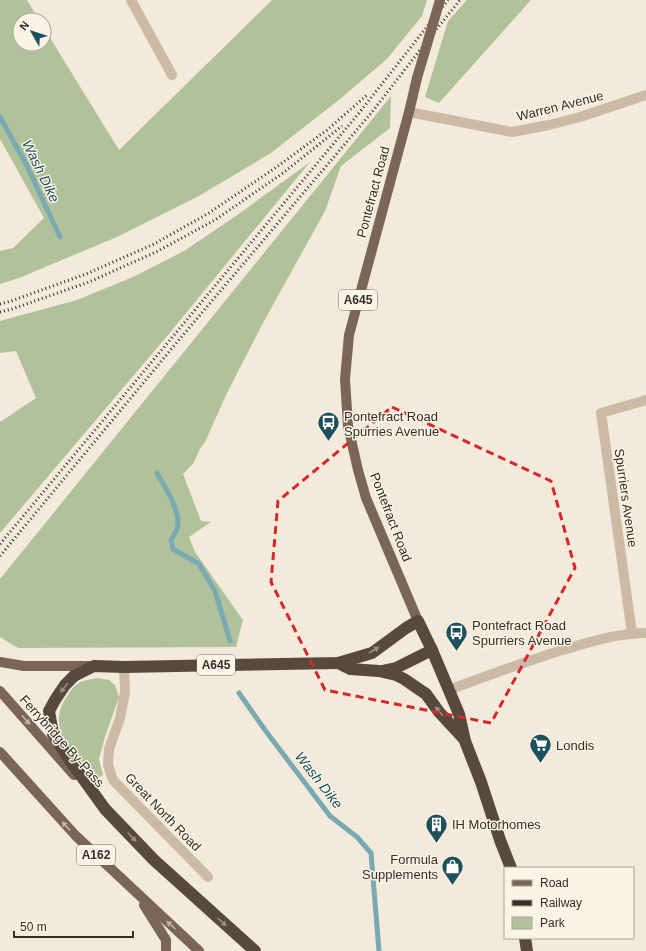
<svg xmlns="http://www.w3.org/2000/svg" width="646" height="951" font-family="Arial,sans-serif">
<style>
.green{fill:#b1c29a}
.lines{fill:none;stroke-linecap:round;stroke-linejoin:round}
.stream{stroke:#79a9b1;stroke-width:5}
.minor{stroke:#cbbba6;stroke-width:10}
.major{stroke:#796658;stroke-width:10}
.highway{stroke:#58493e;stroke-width:12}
.rail{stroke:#372e27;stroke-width:3;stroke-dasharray:1 3;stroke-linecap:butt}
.major-bridge{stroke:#796658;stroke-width:10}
.oneway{fill:#998d82}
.oneway2{fill:#c0b4a7}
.marked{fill:none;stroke:#d62828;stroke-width:3;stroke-dasharray:8 5;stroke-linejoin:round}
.labels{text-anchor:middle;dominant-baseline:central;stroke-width:3;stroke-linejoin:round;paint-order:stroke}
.shield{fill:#faf3e7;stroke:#726961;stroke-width:1}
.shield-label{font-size:12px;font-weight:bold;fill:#372e27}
.street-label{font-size:13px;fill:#372e27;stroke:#faf3e7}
.poi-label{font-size:13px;fill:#372e27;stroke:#faf3e7;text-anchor:start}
.water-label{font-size:14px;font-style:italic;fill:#1c505a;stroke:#faf3e7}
</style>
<rect width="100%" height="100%" fill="#f3eadb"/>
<!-- green -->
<g class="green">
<path d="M0,0H27L39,20H20V44H44V28L119,150L272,0H427L422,16L387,59L340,99L271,153L197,197L117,237L19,278L0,284V251L13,248L44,218L0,139Z"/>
<path d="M467,0H531L439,103L425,97L448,21Z"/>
<path d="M391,96L390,128L341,166L325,211L263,323L227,393L205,442L200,449L193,464L183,474L201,521L211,522L189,537L195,552L243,620L236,647L18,648L0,637V579Z"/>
<path d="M310,162L168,335L0,533V422L36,398L16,351L0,353V321L77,300L133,277L184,251L236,216Z"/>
<path d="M98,678L109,680L115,685L119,697L105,737L99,759L103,775L95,780C75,758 45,729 66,698C76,682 79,681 98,678Z"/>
</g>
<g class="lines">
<!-- stream -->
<g class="stream">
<path d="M0,117L27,166L60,237"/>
<path d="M157,473C165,488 182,512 177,529C176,532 173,536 171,540L173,549L199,564L215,591L230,641"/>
<path d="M239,693L265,730L330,816L357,837L371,853L379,951"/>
</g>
<!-- minor -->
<g class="minor">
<path d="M131,0L172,75"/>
<path d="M409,112L512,132L549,125L580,117L646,95"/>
<path d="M632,633L601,413L646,400"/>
<path d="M124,667L125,692L120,718L109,749L108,765L113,780L208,877"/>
<path d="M449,690C486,676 522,663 559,651C587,643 617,633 646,633"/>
</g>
<!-- major -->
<g class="major">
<path d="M417,78L409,112L349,335L345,379L348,426L358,470L366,498L418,621"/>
<path d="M0,662L24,666H94"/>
<path d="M0,691L74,775"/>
<path d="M0,752L76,836L199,951"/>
<path d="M144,905L166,940V951"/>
</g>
<!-- highway -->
<g class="highway">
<path d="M338,663L350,669L379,671L396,675L404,679L426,694L439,712L464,739"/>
<path d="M382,671L396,668L432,650"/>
<path d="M525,938L527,951"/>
<path d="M255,951L154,860L105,809L69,759L53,734L49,711L55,700L65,685L74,676L94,666L124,667L338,663L372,653L406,628L418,621L432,650L459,714L465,741L481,782L500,840L511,868"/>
</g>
<!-- rail -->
<g class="rail">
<path d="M0,304L11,301L86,274L154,244L209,213L278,166L327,130L367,95"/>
<path d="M0,312L12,309L89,282L156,252L215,220L283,173L342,126"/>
<path d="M0,544L359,113L448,0"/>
<path d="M0,556L178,341L372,112L427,41L460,0"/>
</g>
<!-- major-bridge -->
<path class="major-bridge" d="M417,78L440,0"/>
</g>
<!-- one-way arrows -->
<defs><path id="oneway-solid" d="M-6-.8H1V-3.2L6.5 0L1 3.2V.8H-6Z"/></defs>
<g class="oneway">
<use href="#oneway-solid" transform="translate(374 650) rotate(-32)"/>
<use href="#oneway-solid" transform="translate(64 688) rotate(128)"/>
<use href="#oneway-solid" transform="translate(439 711) rotate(-129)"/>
<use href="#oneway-solid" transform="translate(132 837) rotate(46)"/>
<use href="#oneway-solid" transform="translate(222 922) rotate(42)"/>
</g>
<g class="oneway2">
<use href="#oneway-solid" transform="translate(26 720) rotate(48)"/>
<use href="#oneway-solid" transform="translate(66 826) rotate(-132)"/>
<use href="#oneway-solid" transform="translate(171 925) rotate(-138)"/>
</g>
<!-- marked area -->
<path class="marked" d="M392,407L551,481L575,568L491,723L325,690L271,582L278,501Z"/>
<!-- icons -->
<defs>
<symbol id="bus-pin" viewBox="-11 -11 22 30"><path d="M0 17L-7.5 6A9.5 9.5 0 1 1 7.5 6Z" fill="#1c505a" stroke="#faf3e7"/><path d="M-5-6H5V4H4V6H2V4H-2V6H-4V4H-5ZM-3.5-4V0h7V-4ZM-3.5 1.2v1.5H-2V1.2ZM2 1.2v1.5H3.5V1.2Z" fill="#fff"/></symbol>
<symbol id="supermarket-pin" viewBox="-11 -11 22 30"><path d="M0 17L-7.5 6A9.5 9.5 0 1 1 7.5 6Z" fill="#1c505a" stroke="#faf3e7"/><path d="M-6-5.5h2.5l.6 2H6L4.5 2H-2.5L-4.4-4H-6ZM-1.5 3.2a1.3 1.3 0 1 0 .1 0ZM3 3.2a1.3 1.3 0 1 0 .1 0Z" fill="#fff"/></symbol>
<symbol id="building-pin" viewBox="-11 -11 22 30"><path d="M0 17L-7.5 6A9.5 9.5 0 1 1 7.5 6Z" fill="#1c505a" stroke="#faf3e7"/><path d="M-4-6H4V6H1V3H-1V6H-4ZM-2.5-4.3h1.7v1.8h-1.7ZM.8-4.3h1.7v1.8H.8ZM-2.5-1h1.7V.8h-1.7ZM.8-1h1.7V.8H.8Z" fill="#fff"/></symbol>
<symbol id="shop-pin" viewBox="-11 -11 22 30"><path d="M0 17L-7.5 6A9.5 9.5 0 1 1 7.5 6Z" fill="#1c505a" stroke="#faf3e7"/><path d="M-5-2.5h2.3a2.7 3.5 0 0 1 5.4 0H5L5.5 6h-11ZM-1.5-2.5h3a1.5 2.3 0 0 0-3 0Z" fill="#fff"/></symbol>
</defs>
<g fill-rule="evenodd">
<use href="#bus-pin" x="316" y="410" width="25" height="34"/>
<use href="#bus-pin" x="444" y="620" width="25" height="34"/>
<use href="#supermarket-pin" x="528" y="732" width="25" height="34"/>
<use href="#building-pin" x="424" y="812" width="25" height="34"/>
<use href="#shop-pin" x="440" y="854" width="25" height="34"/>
</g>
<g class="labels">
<!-- shield labels -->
<g class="shield">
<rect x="339" y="290" width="38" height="20" rx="3"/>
<rect x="197" y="655" width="38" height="20" rx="3"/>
<rect x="77" y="845" width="38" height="20" rx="3"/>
</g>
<g class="shield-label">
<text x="358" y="300">A645</text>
<text x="216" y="665">A645</text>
<text x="96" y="855">A162</text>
</g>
<!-- street labels -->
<g class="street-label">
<text transform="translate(560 106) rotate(-14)">Warren Avenue</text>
<text transform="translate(373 192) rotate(-75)">Pontefract Road</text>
<text transform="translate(626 498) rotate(82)">Spurriers Avenue</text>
<text transform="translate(391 517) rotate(69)">Pontefract Road</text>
<text transform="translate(62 741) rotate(48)">Ferrybridge By-Pass</text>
<text transform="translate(163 812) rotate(46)">Great North Road</text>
</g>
<!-- poi labels -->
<g class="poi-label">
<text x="344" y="416">Pontefract Road<tspan x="344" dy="15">Spurries Avenue</tspan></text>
<text x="472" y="625">Pontefract Road<tspan x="472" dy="15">Spurriers Avenue</tspan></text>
<text x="556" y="745">Londis</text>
<text x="452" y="824">IH Motorhomes</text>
<text x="438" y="859" text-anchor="end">Formula<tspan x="438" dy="15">Supplements</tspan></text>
</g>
<!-- water labels -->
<g class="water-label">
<text transform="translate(41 171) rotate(64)">Wash Dike</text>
<text transform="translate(319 780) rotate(52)">Wash Dike</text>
</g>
</g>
<!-- legend -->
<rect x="504" y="867" width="130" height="72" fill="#faf3e7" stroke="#aca49a"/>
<rect x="512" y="880" width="20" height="6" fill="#796658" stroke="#aca49a"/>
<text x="540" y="887" font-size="12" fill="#372e27">Road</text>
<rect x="512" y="900" width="20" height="6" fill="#372e27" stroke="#aca49a"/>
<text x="540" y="907" font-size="12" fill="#372e27">Railway</text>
<rect x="512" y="917" width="20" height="12" fill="#b1c29a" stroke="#aca49a"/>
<text x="540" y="927" font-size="12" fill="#372e27">Park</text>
<!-- north arrow -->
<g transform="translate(32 32) rotate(309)"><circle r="19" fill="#faf3e7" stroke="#aca49a"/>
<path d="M0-3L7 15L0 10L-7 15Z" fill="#1c505a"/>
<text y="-6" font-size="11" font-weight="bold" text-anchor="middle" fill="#372e27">N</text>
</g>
<!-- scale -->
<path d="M14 931v6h119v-6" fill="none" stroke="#372e27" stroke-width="2"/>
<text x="20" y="931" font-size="12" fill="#372e27" stroke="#faf3e7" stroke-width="3" paint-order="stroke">50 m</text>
</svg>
